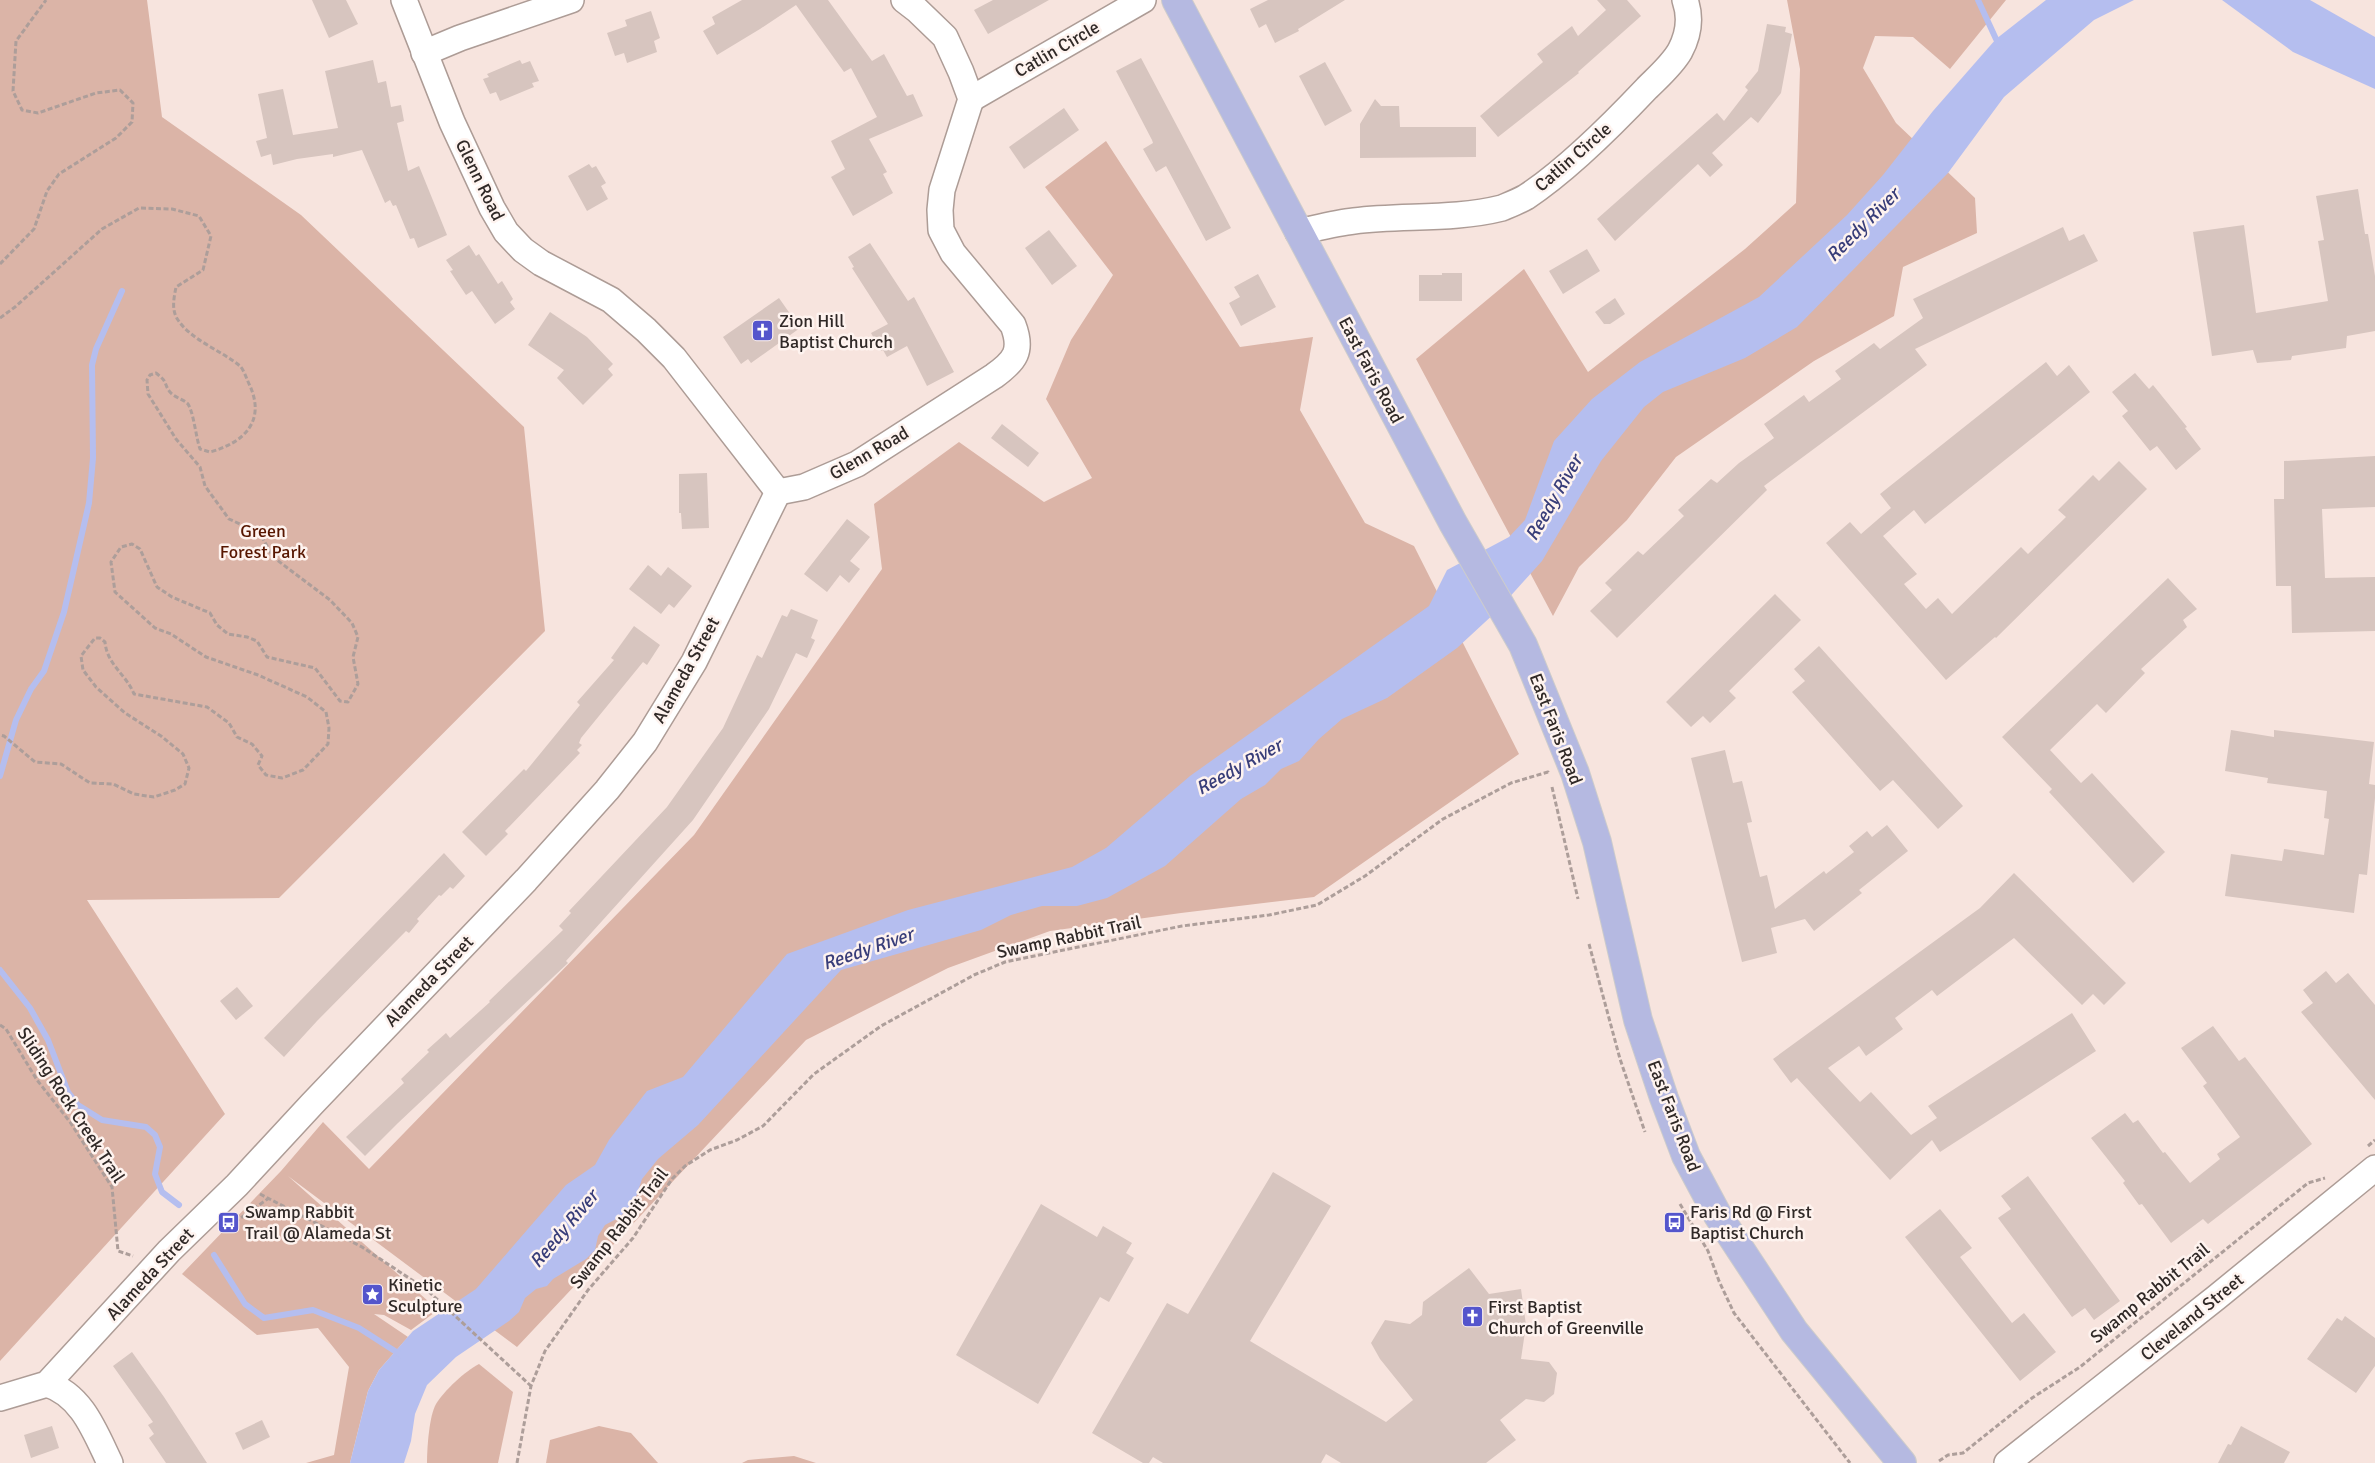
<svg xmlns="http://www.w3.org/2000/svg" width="2375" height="1463" font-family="Signika,sans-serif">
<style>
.green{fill:#dbb4a7}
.water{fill:#b5beef}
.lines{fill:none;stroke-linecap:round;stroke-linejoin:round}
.stream{stroke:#b5beef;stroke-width:6}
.building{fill:#d7c5bf}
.minor-casing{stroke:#ad9c96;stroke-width:28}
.major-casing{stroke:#cdcccb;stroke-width:30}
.path{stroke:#ad9e9a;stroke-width:3;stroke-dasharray:5 2.5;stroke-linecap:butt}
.minor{stroke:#fff;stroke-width:25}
.major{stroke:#b5b9e1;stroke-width:28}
.labels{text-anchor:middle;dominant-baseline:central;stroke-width:5;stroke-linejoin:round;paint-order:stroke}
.street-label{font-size:18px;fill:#302927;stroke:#fef3ef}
.poi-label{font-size:18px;fill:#302927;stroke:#fef3ef;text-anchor:start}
.park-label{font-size:18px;fill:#571600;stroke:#fef3ef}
.water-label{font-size:19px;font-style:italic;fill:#383d79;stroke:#fef3ef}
</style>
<rect width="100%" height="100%" fill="#f7e4de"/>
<!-- green -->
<g class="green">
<path d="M0,0H147L162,117L301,215L524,427L545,631L279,898L87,900L225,1114L0,1361Z"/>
<path d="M1787,0H2006L1950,69L1913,37L1875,36L1863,68L1896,123L1975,198L1977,233L1903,267L1894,316L1814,361L1676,457L1627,520L1579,567L1553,616L1416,359L1524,269L1588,372L1745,249L1796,203L1800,69Z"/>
<path d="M1106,141L1240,347L1313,337L1300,410L1365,523L1414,546L1519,754L1314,897L1181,913L1050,931L948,968L806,1040L517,1347L288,1176L438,1310L411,1330L384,1315L374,1314L408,1337L379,1370L368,1391L350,1463H306L334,1455L349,1367L318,1328L257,1335L182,1274L281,1171L323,1122L369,1169L694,835L882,569L874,504L959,442L1044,502L1092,478L1046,399L1071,340L1113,275L1045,187Z"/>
<path d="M479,1364L513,1392L498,1463H427C427,1449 429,1416 436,1404C444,1391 465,1371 479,1364Z"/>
<path d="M599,1426L631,1433L658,1463H546L550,1440Z"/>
<path d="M794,1456L816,1463H742L748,1460Z"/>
</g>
<!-- water -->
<g class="water">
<path d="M2046,0H2134L2094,20L2004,97L1948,173L1797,327L1745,358L1663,392L1644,407L1601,461L1542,561L1497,611L1457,648L1387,698L1342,719L1319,739L1299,761L1281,769L1265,785L1241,799L1165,866L1107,898L1077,906H1042L1011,915L981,930L841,970L698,1125L658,1159L642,1179L635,1200L620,1217L605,1225L598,1236L595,1250L586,1259L553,1279L547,1286L536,1289L525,1298L519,1312L509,1321L456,1357L427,1385L415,1414L411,1441L404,1463H350L368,1391L379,1370L399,1347L413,1331L476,1289L566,1185L595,1165L609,1140L647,1091L683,1077L787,954L908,910L1072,867L1106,848L1190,776L1429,606L1447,570L1509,537L1525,520L1554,441L1592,399L1640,362L1759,297L1847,215L1883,175L1933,111L1996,39Z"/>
<path d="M2222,0H2310L2375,37V89L2293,52Z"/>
</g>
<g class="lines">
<!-- stream -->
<g class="stream">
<path d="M1978,0L1996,39L2001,46"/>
<path d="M0,776L16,720L31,689L44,671L64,612L89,503L93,458L92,365L96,349L122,291"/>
<path d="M0,970L30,1008L48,1040L68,1092L78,1105L102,1120L146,1127L155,1135L160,1147L155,1174L162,1192L179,1205"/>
<path d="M214,1255L245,1304L264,1318L313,1310L359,1328L401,1355"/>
</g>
</g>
<!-- building -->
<g class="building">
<path d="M312,0H346L358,24L329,38Z"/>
<path d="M742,0H828L872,61L884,54L907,96L913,94L923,116L869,139L887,172L883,174L893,193L853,216L831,177L845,169L831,141L877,117L851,68L844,72L796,5L760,29L717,55L703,31L715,24L712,17Z"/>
<path d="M993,0H1049L988,34L974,10Z"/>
<path d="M1268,0H1345L1298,29L1299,31L1275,43L1266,24L1259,28L1250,9Z"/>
<path d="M1597,0H1627L1641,16L1578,72L1579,73L1498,137L1480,116L1543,62L1537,54L1572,26L1578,36L1606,10Z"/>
<path d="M651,11L660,38L654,41L657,52L627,63L624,53L615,56L607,33L627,26L625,20Z"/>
<path d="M1767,24L1786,27L1785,32L1792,34L1781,93L1758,123L1751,117L1712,153L1723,165L1710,177L1698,164L1615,241L1597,219L1717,113L1724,121L1748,90L1745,87L1758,71Z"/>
<path d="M1141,58L1231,228L1206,241L1166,166L1156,172L1143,149L1153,143L1152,140L1116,71Z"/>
<path d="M373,60L378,83L386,81L391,107L401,105L404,121L397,123L408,171L419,166L447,235L418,248L414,238L410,239L396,205L393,206L390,200L385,203L362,150L333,157V154L297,159L273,165L271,154L261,157L256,141L267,138L258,94L283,89L293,135L338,128L325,71Z"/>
<path d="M520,60L522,64L530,61L539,81L532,83L534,87L500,101L496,92L490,94L483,79L489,77L487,74Z"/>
<path d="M1325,62L1352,111L1325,126L1299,76Z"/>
<path d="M1375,99L1381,106H1399L1400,127H1476V157L1360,158V124Z"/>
<path d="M1064,108L1079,130L1024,169L1009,147Z"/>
<path d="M589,164L592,168L596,166L606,183L601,186L608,199L587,211L568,176Z"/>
<path d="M2358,189L2365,234H2368L2375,276V331L2347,336L2346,348L2292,356L2291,360L2257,363L2253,350L2212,356L2193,232L2244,225L2256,313L2328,301L2318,241L2324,240L2316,196Z"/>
<path d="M2063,227L2069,241L2084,234L2098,261L1915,349L1927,365L1764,486L1767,490L1617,638L1590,611L1612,590L1605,583L1638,551L1643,555L1684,516L1678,510L1711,479L1717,483L1739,463L1774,438L1764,424L1804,395L1809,402L1841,379L1835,371L1874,343L1880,349L1923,318L1913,299Z"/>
<path d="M1049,230L1077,266L1052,285L1025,248Z"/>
<path d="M870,243L908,301L914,297L954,372L927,386L907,346L887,357L883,350L881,351L871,333L888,324L852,268L854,267L848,257Z"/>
<path d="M469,245L476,256L479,254L498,284L502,281L513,299L510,302L515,309L495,324L472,291L466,295L450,271L453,270L446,260Z"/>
<path d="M1587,249L1600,271L1563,294L1549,271Z"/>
<path d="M1442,273H1462V301H1419V275H1442Z"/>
<path d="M1258,274L1276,307L1241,326L1229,303L1240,297L1234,287Z"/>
<path d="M779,298L800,328L751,363L748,359L741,364L723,337Z"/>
<path d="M1615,298L1625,314L1610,324H1604L1595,312Z"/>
<path d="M550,312L587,337L613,364L608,369L613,375L583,405L557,378L564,370L528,345Z"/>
<path d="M2046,362L2057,376L2069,365L2090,392L1925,524L1914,510L1883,536L1917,574L1904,584L1926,609L1938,598L1952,614L2021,547L2028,554L2066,517L2058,510L2093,475L2099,481L2119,461L2147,489L1996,638L1995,637L1946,680L1826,543L1850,522L1861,534L1891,508L1880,494Z"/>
<path d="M2135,373L2149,389L2153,385L2187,427L2185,428L2201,449L2176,470L2157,446L2150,451L2122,416L2128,411L2112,392Z"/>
<path d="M1002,424L1039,453L1028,467L991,438Z"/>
<path d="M2375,456V507L2322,509L2325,578L2375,577V631L2292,633L2291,586H2276L2274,499H2284V461Z"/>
<path d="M707,473L709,528L682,529L681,513H679V474Z"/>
<path d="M847,519L870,537L850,561L860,569L849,583L840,575L827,592L804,574Z"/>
<path d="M648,565L661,576L668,567L692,586L674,608L669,604L661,614L629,589Z"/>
<path d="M2168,578L2197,609L2183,620L2187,627L2141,669L2145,673L2106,713L2097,704L2050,750L2081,783L2092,773L2165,852L2133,883L2049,792L2052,789L2002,737Z"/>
<path d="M1775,594L1801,620L1729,691L1736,698L1710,723L1703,716L1691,727L1666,702Z"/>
<path d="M791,609L818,620L811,638L815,640L807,658L796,653L769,709L693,820L566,961L568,963L398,1123L365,1156L346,1137L404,1083L401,1079L429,1052L427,1050L446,1033L450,1038L490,1002L489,1001L563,930L559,926L571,913L569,911L667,807L723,728L757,655L762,658L782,615L787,617Z"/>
<path d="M634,626L660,645L647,665L643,662L581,738L579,743L582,745L577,750L580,753L505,831L508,834L486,856L462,832L524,769L526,771L580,705L577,702L614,660L611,658Z"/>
<path d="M1819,646L1963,806L1938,829L1893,780L1880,791L1792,692L1805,681L1794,669Z"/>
<path d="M2231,730L2274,737V730L2374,742L2369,784L2375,785V798L2367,875L2359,874L2354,913L2225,896L2231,854L2282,861L2284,849L2324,855L2329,819L2324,818L2327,791L2267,783L2268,778L2225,771Z"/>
<path d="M1725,750L1733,783L1742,781L1752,822L1747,823L1760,877L1767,875L1775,909L1824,871L1826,874L1854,852L1849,846L1867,831L1872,837L1887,825L1908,851L1859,890L1862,893L1814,931L1805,919L1771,928L1777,953L1742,962L1691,758Z"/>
<path d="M444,853L465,876L453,889L450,887L441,896L439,895L417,919L419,921L409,933L406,931L317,1021L284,1057L264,1038Z"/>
<path d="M2014,873L2126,983L2104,1005L2093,994L2082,1005L2014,938L1937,996L1932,990L1895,1018L1903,1029L1866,1056L1859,1046L1828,1068L1860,1102L1871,1092L1911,1135L1937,1118L1928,1106L2072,1013L2096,1051L1940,1152L1932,1140L1890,1180L1797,1078L1791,1083L1773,1059L1980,908Z"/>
<path d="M2326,971L2336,983L2348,973L2375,1005V1100L2301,1012L2313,1003L2303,990Z"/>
<path d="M237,987L253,1006L236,1020L220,1001Z"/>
<path d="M2213,1026L2239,1061L2245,1057L2312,1144L2208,1224L2203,1219L2171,1243L2142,1204L2139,1205L2123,1183L2125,1181L2091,1138L2125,1113L2133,1123L2138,1120L2163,1153L2165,1152L2190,1183L2220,1159L2217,1154L2240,1137L2203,1086L2207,1083L2181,1048Z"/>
<path d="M1273,1172L1331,1206L1250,1341L1386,1422L1413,1400L1380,1359L1371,1343L1385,1320L1410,1324L1422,1315L1423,1302L1469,1268L1489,1294L1521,1289L1526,1325L1521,1359L1549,1362L1557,1373L1554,1394L1544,1402L1526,1399L1500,1420L1516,1440L1486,1463H1341L1326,1454L1321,1463H1163L1153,1457L1149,1463H1143L1092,1433L1167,1303L1188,1314Z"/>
<path d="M2028,1176L2120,1301L2094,1320L2085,1308L2072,1317L1998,1218L2011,1209L2001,1196Z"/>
<path d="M1041,1204L1097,1237L1103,1226L1132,1243L1126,1253L1134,1258L1109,1302L1100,1297L1038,1404L956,1355Z"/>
<path d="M1940,1209L1972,1248L1960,1257L2012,1323L2024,1313L2056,1352L2020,1381L1905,1237Z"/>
<path d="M2345,1316L2375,1338V1366L2356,1393L2307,1359L2337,1318L2342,1321Z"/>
<path d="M132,1352L164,1397L207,1463H166L149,1438L154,1434L148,1425L153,1422L113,1366Z"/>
<path d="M262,1420L270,1437L243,1450L235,1433Z"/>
<path d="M52,1426L59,1448L31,1458L24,1435Z"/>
<path d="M2241,1426L2290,1452L2284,1463H2218L2228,1444L2231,1445Z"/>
</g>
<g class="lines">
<defs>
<g id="minor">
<path d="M404,0L452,122L492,208L506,232L523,250L541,263L611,300L646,330L674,358L778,492"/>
<path d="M424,53L460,38L571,0"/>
<path d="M971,99L1143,0"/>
<path d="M1298,232C1317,228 1336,223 1354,221C1403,215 1454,220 1502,208C1509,205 1519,201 1526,197C1567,170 1613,124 1647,88C1658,77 1672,65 1680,51C1689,34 1691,17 1685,0"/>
<path d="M778,492L804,487L857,464L994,376C1015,361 1023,351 1013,325L953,253L941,230L940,210L942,190L971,99L961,72L945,37L917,10L904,0"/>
<path d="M47,1384C82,1395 95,1432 110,1463"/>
<path d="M0,1398L47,1384L169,1251L237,1185L312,1104L526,880L607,790L645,742L694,662L778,492"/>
<path d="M2007,1463L2217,1297L2375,1168"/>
</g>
<path id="major" d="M1176,0L1453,523L1523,645L1575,773L1597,842L1638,1020L1664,1098L1686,1156L1717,1214L1794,1331L1902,1463"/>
</defs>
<!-- minor casing -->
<use href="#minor" class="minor-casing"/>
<!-- major casing -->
<use href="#major" class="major-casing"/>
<!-- path -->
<g class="path">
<path d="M0,264L34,229L47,191L59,174L116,138L132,122L133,103L120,90L96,93L38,113L22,110L13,91L16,41L46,0"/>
<path d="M0,318L15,307L102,229L139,208L172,209L199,216L211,236L203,270L176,287C174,298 171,310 178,320C191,340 222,351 240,366C244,370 247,380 250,386C266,422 243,443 210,452L200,449C196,438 193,408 187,403C182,399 174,397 170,392C163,383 169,383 156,373L150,375L147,380L148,394L176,439L200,467L205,486L229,519L251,529L262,537L273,557L330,600L352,623L358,637L353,657L358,684L348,702L340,701L315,668L267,657L257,641L247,637L228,634L217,625L210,613L172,597L157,587L140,549L132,544L121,547L111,562L115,592L155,628L171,634L206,657L258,675L307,697L326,712L329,728L328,744L303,770L282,778L266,775L258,765L262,756L252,744L237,737L229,723L207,707L134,694C126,674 107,665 105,642L100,638H95L81,656L83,670L96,687L125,713L161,736L183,754L189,768L185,784L175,790L154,797L134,794L113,784L90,783L61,764L35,762L4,736L0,735"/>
<path d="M1552,787L1578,899"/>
<path d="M1589,944L1620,1059L1645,1132"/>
<path d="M0,1025L6,1029L37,1080L70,1122L112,1187L118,1251L133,1256"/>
<path d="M2368,1146L2375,1140"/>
<path d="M260,1194L362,1247L427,1290L531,1386"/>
<path d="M1680,1204L1708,1251L1719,1281L1734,1313L1850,1463"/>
<path d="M235,1222L269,1198"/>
<path d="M1939,1461L1948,1455L1963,1453L2032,1398L2080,1367L2308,1183L2325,1178"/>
<path d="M517,1463L531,1386L545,1351L588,1290L633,1238L672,1179L685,1166L710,1150L737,1140L763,1126L814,1074L881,1026L974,975L1005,962L1182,926L1269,915L1317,905L1365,876L1443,819L1511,783L1548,772L1549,774"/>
</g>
<!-- minor -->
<use href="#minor" class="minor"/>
<!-- major -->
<use href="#major" class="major"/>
</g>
<!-- icons -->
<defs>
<symbol id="church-square" viewBox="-11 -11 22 22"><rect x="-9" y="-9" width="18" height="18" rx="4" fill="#5455cc" stroke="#fef3ef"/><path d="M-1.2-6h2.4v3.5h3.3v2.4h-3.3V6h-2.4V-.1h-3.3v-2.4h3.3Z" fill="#fff"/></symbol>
<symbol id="bus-square" viewBox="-11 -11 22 22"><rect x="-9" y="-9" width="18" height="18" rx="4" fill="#5455cc" stroke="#fef3ef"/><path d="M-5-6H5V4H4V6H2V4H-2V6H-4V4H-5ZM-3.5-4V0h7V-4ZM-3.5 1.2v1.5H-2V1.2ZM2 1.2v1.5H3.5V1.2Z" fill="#fff"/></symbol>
<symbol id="sight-square" viewBox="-11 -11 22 22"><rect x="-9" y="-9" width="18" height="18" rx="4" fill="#5455cc" stroke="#fef3ef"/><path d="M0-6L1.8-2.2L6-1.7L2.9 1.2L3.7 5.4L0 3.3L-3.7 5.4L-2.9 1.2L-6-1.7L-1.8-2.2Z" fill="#fff"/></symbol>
</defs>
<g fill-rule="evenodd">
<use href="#church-square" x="750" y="318" width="25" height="25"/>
<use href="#bus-square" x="216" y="1210" width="25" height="25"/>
<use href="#bus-square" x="1662" y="1210" width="25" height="25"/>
<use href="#sight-square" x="360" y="1282" width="25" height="25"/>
<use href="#church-square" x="1460" y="1304" width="25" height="25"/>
</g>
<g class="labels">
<!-- street labels -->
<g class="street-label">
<text transform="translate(1057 49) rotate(-30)">Catlin Circle</text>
<text transform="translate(1573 157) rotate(-41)">Catlin Circle</text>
<text transform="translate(480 180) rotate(64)">Glenn Road</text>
<text transform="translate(1371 370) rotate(62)">East Faris Road</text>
<text transform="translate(869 453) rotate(-30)">Glenn Road</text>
<text transform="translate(686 670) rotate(-61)">Alameda Street</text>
<text transform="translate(1556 729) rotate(69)">East Faris Road</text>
<text transform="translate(1069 937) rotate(-12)">Swamp Rabbit Trail</text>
<text transform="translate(429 981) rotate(-46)">Alameda Street</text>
<text transform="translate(71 1105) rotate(57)">Sliding Rock Creek Trail</text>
<text transform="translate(1674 1116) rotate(69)">East Faris Road</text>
<text transform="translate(619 1228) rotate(-52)">Swamp Rabbit Trail</text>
<text transform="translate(150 1274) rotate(-47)">Alameda Street</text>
<text transform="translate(2150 1293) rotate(-39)">Swamp Rabbit Trail</text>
<text transform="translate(2192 1317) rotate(-39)">Cleveland Street</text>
</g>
<!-- poi labels -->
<g class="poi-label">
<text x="779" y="321">Zion Hill<tspan x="779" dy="21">Baptist Church</tspan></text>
<text x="245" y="1212">Swamp Rabbit<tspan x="245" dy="21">Trail @ Alameda St</tspan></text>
<text x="1690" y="1212">Faris Rd @ First<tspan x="1690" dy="21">Baptist Church</tspan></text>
<text x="388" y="1285">Kinetic<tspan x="388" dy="21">Sculpture</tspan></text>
<text x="1488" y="1307">First Baptist<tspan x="1488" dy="21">Church of Greenville</tspan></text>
</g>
<!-- park labels -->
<g class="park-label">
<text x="263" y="531">Green<tspan x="263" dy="21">Forest Park</tspan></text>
</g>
<!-- water labels -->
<g class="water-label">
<text transform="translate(1863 225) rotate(-45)">Reedy River</text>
<text transform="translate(1554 498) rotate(-60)">Reedy River</text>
<text transform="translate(1239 767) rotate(-29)">Reedy River</text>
<text transform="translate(868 949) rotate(-19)">Reedy River</text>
<text transform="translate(564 1229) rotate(-50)">Reedy River</text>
</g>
</g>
</svg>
